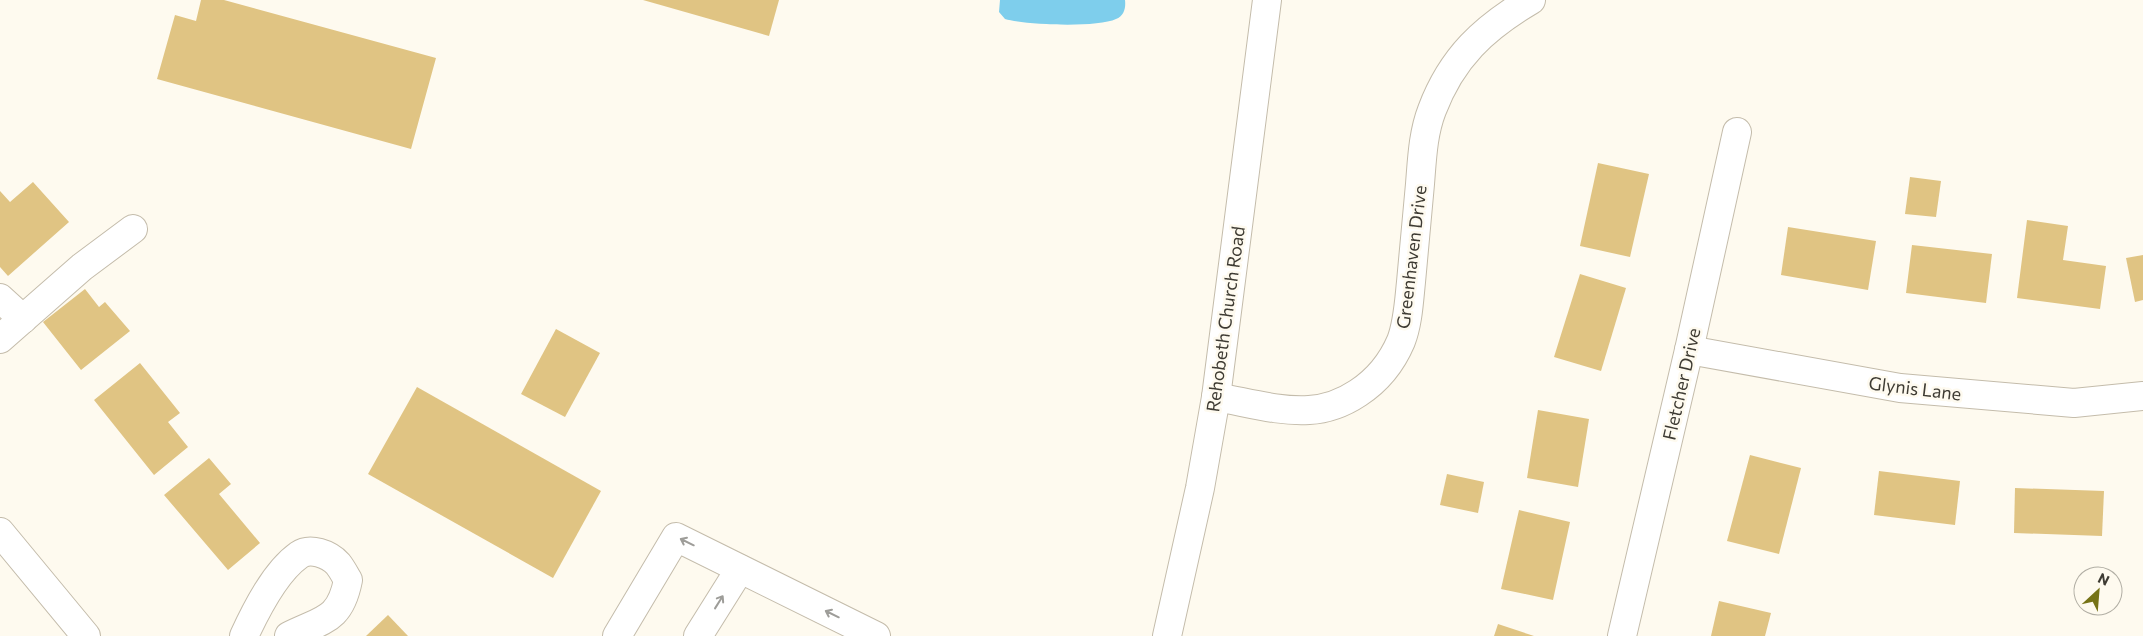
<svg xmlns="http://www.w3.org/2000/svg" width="2143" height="636" font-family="Commissioner,sans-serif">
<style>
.water{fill:#7eceec}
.building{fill:#e0c483}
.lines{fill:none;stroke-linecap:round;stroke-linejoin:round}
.minor-casing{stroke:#c4bcab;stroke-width:30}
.major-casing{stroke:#c4bcab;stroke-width:30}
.minor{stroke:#fff;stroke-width:28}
.major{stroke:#fff;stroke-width:28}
.oneway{stroke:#9e9d99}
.labels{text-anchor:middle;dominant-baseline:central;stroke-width:5;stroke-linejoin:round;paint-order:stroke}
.street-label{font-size:18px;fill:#3e3b33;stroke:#fefaef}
</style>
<rect width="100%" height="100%" fill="#fefaef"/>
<!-- water -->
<path class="water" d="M1000,0H1125C1126,8 1124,16 1116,19C1097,28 1025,25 1005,19L999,12Z"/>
<!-- building -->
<g class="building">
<path d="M201,0H224L436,58L411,149L157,79L175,15L196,21Z"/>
<path d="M643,0H779L769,36Z"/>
<path d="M1598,163L1649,174L1630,257L1580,246Z"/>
<path d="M1910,177L1941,181L1936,217L1905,214Z"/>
<path d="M33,182L69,222L8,276L0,267V191L10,202Z"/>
<path d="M2027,220L2068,226L2063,260L2106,266L2100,309L2017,298Z"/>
<path d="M1788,227L1876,241L1868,290L1781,275Z"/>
<path d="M1912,245L1992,254L1986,303L1906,293Z"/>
<path d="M2143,255V300L2135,302L2126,258Z"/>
<path d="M1580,274L1626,288L1601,371L1554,357Z"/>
<path d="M85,289L99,307L105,302L130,331L81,370L43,322Z"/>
<path d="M556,329L600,353L565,417L521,394Z"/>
<path d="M140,363L180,413L168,422L188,447L154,475L94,400Z"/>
<path d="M417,387L601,491L553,578L368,474Z"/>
<path d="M1538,410L1589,419L1578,487L1527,478Z"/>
<path d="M1750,455L1801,468L1779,554L1727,541Z"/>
<path d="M209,458L231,484L219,494L260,543L228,570L164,495Z"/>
<path d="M1879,471L1960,481L1955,525L1874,515Z"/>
<path d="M1447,474L1484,482L1478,513L1440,505Z"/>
<path d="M2015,488L2104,491L2102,536L2014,533Z"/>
<path d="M1519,510L1570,522L1553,600L1501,589Z"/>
<path d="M1719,601L1771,613L1765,636H1711Z"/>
<path d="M388,615L408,636H366Z"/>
<path d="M1498,624L1534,636H1494Z"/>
</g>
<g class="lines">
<defs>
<g id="minor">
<path d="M0,298L23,319"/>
<path d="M0,339L82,267L133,229"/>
<path d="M1689,350L1900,388L2074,403L2143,396"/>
<path d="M1216,397C1246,402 1279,412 1309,410C1327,409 1343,403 1358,393C1378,380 1392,362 1401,341C1408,323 1409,301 1411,282C1414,249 1417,217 1420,184C1422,159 1423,133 1432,110C1452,57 1484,28 1531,0"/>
<path d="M244,636C256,610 275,572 299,555C310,547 329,554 338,564C342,569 345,575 348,580C340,621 323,619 289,636"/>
<path d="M617,636L676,537L876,636"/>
<path d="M698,636L740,569"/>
<path d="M1167,636L1200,488L1216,397L1267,0"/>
<path d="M1622,636L1689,350L1737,132"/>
</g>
<path id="major" d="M0,532L86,636"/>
</defs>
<!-- minor casing -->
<use href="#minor" class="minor-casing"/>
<!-- major casing -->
<use href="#major" class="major-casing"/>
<!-- minor -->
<use href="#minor" class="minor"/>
<!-- major -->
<use href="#major" class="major"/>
</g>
<!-- one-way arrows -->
<defs><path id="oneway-shaft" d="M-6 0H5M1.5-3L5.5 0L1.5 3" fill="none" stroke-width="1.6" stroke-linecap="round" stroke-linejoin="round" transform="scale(1.25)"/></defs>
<g class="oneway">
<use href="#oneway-shaft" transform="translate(687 542) rotate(-154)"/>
<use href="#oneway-shaft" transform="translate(719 602) rotate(-58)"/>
<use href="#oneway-shaft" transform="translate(832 614) rotate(-154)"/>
</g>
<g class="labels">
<!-- street labels -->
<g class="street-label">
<text transform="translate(1411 257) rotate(-83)">Greenhaven Drive</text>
<text transform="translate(1225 319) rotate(-82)">Rehobeth Church Road</text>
<text transform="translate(1681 384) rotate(-77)">Fletcher Drive</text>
<text transform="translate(1915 388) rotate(7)">Glynis Lane</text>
</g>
</g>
<!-- north arrow -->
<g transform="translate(2098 591) rotate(26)"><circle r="24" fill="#fefaef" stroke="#b1aea4"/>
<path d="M0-4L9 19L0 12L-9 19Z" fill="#767316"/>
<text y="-8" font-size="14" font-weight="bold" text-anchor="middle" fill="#3e3b33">N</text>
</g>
</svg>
